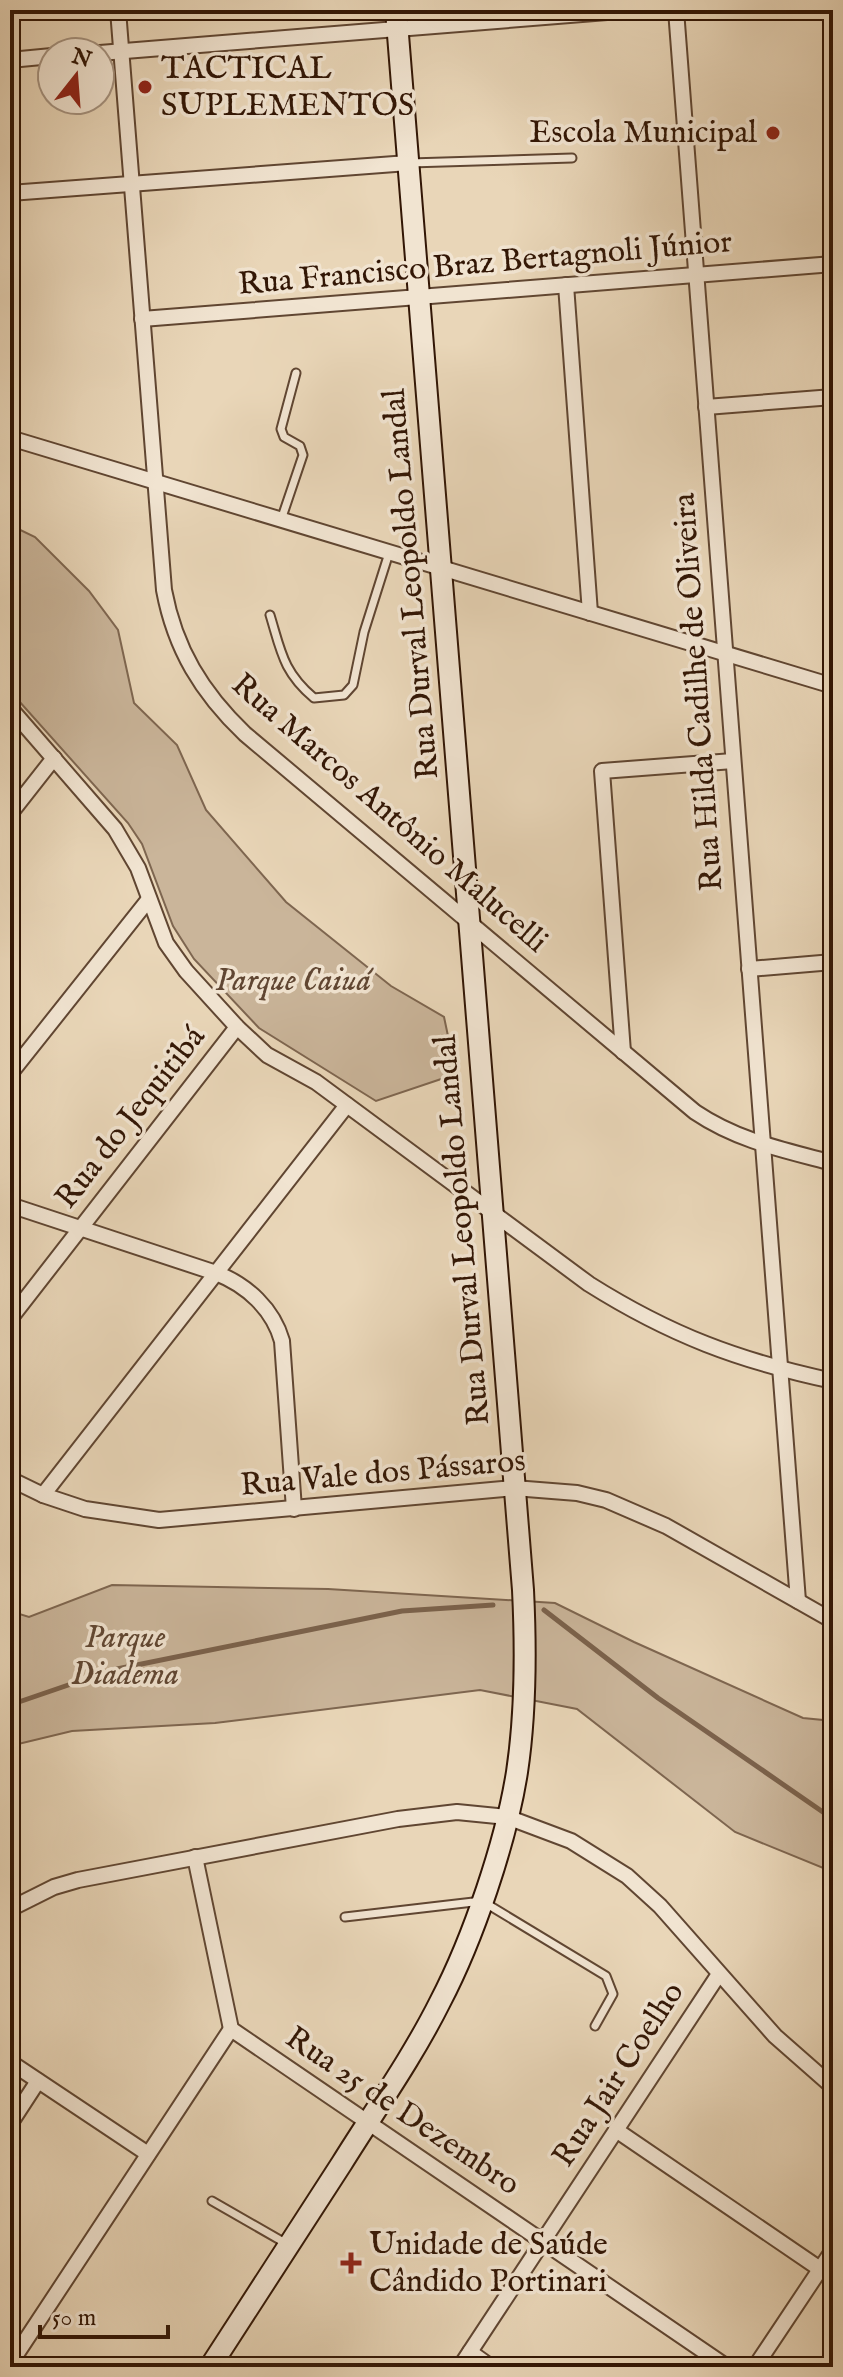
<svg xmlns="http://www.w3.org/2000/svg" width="843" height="2377" font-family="'IM FELL English',serif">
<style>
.green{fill:#cab59a;stroke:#7e6650;stroke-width:2}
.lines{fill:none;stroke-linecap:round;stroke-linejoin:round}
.stream{stroke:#7b624c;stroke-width:5}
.lane-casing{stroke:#604632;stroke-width:11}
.street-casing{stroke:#604632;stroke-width:18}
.secondary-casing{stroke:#321605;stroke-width:24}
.lane{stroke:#f1e4d1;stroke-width:7}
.street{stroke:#f1e4d1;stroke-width:14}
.secondary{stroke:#f1e4d1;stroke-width:20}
.poi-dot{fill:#8f2418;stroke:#f1e4d1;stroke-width:3}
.labels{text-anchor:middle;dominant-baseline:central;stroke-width:7;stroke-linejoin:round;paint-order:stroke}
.poi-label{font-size:32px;fill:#321605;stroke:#f1e4d1;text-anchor:start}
.street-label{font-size:32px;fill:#321605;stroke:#f1e4d1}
.park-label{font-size:32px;font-style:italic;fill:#604632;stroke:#f1e4d1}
</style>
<rect width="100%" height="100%" fill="#e9d6b8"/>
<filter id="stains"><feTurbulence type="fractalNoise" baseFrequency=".0025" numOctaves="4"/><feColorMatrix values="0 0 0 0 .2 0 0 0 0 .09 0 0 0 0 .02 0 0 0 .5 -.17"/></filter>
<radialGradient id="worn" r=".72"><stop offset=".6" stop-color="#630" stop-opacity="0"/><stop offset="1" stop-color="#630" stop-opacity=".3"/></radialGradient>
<!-- green -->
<g class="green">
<path d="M10,525L35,537L89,591L118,630L134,703L177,745L206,810L286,902L391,986L444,1017L456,1074L376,1101L259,1028L194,959L173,926L142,844L128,823L10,691Z"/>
<path d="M112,1585L328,1589L555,1603L634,1642L803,1718L833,1721V1872L735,1832L577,1709L480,1690L215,1723L72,1731L10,1746V1611L29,1617Z"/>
</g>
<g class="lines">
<!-- stream -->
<g class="stream">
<path d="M544,1610L658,1698L833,1819"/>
<path d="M10,1705L112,1670L402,1611L493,1605"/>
</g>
<defs>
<g id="lane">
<path d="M410,163L572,158"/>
<path d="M281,520L303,455L300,446L284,437L281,429L296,373"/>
<path d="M270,615C281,651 283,672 314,698L344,695L353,685L364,632L389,553"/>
<path d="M345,1917L482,1901L606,1976L613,1994L595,2026"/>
<path d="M212,2201L287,2244"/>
</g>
<g id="street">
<path d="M118,10L164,590C175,649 202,693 245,734L695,1112C738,1141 784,1150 833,1163"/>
<path d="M676,10L798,1601"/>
<path d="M100,53L632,10"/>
<path d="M10,60L52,56"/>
<path d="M10,193L408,163"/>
<path d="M566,285L590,613"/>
<path d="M142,319L833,264"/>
<path d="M706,407L833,397"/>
<path d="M10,438L833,686"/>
<path d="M10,708L115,829L138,868L166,943L186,971L237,1027L267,1055L316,1082L589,1284C670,1335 739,1361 833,1381"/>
<path d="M10,814L54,758"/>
<path d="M749,969L833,962"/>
<path d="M623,1052L602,771L733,761"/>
<path d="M10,1074L149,899"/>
<path d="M10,1205L216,1273C247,1285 273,1309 282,1341L294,1509"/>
<path d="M10,1319L237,1027"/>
<path d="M10,1479L43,1495L85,1509L159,1520L514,1488L577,1493L606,1500L666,1526L833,1621"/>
<path d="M43,1495L347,1105"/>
<path d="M195,1857L231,2029L727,2367"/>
<path d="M10,1909L54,1887L78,1880L398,1819L457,1812L507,1817L571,1841L627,1876L660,1906L775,2036L833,2087"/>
<path d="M10,2062L148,2154"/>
<path d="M10,2124L38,2081"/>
<path d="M616,2130L820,2269"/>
<path d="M470,2352L491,2367"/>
<path d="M10,2364L231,2029"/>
<path d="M460,2367L719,1974"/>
<path d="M755,2367L833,2250"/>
</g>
<path id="secondary" d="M210,2367C254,2299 298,2231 342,2163C375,2110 412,2058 440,2002C473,1939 506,1842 517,1772C526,1712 526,1651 523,1590L396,10"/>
</defs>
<!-- lane casing -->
<use href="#lane" class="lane-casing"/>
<!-- street casing -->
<use href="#street" class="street-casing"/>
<!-- secondary casing -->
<use href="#secondary" class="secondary-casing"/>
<!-- lane -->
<use href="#lane" class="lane"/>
<!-- street -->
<use href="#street" class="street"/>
<!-- secondary -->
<use href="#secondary" class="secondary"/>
</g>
<!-- markers -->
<g class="poi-dot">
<circle cx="145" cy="87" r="8"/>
<circle cx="773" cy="133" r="8"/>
<path d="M347 2251h8v8h8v8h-8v8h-8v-8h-8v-8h8z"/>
</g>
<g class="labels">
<!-- poi labels -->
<g class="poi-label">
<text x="161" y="69">TACTICAL<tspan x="161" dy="37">SUPLEMENTOS</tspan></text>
<text x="757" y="133" text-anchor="end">Escola Municipal</text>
<text x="369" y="2245">Unidade de Saúde<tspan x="369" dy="37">Cândido Portinari</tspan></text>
</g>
<!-- street labels -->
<g class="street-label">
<text transform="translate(485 264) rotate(-5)">Rua Francisco Braz Bertagnoli Júnior</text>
<text transform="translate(412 584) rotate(-95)">Rua Durval Leopoldo Landal</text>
<text transform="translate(699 692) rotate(-94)">Rua Hilda Cadilhe de Oliveira</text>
<text transform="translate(389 814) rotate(41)">Rua Marcos Antônio Malucelli</text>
<text transform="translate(131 1118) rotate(-52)">Rua do Jequitibá</text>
<text transform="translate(463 1230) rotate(-95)">Rua Durval Leopoldo Landal</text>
<text transform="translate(383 1474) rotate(-5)">Rua Vale dos Pássaros</text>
<text transform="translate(619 2075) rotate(-57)">Rua Jair Coelho</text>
<text transform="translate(402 2112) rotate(34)">Rua 25 de Dezembro</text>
</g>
<!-- park labels -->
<g class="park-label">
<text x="293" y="981">Parque Caiuá</text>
<text x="125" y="1638">Parque<tspan x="125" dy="37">Diadema</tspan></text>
</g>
</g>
<!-- margin -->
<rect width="843" height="2377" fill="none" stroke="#e9d6b8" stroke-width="40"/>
<rect x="12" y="12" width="819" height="2353" fill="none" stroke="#321605" stroke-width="4"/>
<rect x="20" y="20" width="803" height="2337" fill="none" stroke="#321605" stroke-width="2"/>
<!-- north arrow -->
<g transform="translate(76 76) rotate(17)"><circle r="38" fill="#f1e4d1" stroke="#a5927f" stroke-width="2"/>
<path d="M0-6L14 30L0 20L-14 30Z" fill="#8f2418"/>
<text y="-12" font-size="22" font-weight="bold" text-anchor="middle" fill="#321605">N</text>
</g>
<!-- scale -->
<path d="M40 2325v12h128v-12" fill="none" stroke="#321605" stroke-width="4"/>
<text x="52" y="2325" font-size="24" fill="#321605" stroke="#f1e4d1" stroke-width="6" paint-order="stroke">50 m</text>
<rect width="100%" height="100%" filter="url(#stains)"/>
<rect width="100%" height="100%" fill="url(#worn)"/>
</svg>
